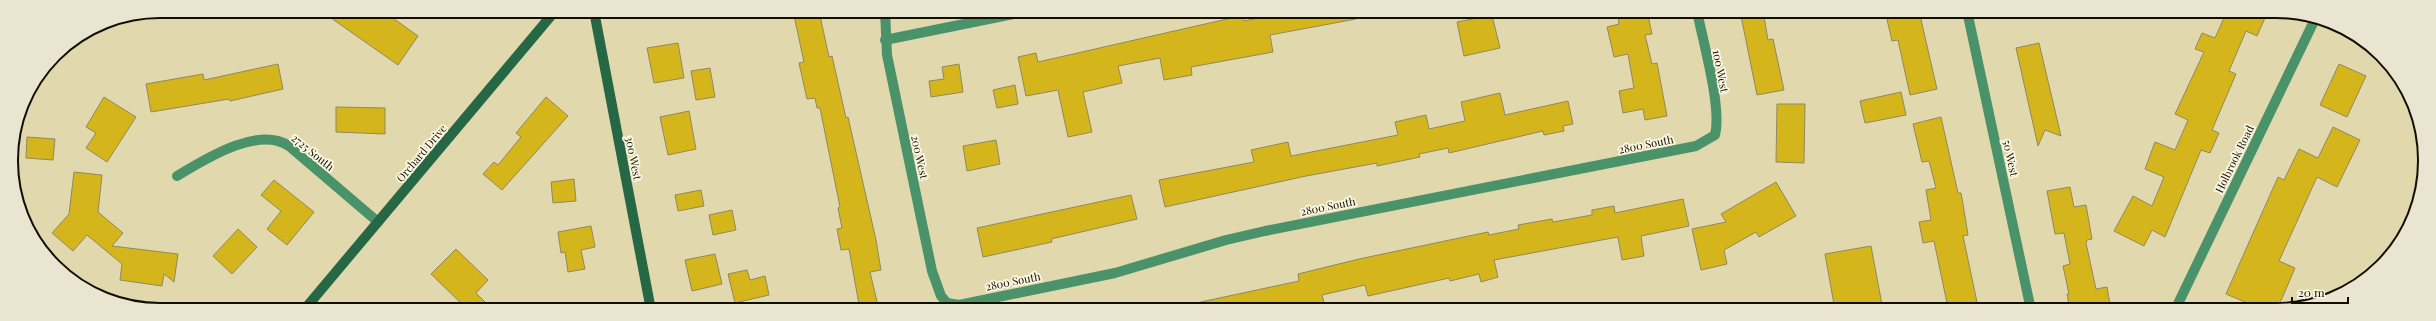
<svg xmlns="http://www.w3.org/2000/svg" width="2436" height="321" font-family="'Playfair Display',serif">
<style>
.water{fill:url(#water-ripples)}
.building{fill:#d4b61c;stroke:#918860}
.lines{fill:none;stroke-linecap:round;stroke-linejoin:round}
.street{stroke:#4a936a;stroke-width:10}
.secondary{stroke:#266845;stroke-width:10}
.labels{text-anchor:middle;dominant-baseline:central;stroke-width:3.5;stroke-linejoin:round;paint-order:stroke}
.street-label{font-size:11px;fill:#120e02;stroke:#fdf8e3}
.rim{fill:none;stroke:#120e02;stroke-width:2}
</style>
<defs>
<pattern id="water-ripples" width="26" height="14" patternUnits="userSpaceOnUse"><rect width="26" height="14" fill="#b957a3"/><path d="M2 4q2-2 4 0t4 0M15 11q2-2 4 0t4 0" fill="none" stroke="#954683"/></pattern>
</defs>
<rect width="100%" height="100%" fill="#e1d8ad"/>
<!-- water -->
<path class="water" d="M43,251L72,273L67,274L48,259Z"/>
<!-- building -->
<g class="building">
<path d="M321,11H383L418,36L398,65Z"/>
<path d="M793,11H819L829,57L832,56L846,118L848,117L876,240L881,270L870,272L879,310H860L849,249L841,250L837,229L842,228L838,208L840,207L820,108H817L815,98L807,99L799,63L804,62Z"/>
<path d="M1272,11H1355L1356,19L1270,35L1273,52L1191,67L1192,75L1164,80L1160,58L1118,66L1122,83L1083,92L1092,132L1068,137L1058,90L1026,96L1018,57L1036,53L1038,62L1227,19L1243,16L1244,21L1273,15Z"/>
<path d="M1617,11H1647L1652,34L1645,35L1652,64L1657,63L1667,116L1645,120L1643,109L1623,113L1619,91L1634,88L1628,54L1614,57L1607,27L1619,24Z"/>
<path d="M1740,11H1763L1768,40L1773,39L1784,90L1757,95Z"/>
<path d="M1885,11H1919L1937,89L1910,95L1898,40L1892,41Z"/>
<path d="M2227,11H2268L2257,36L2246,31L2229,71L2236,74L2212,130L2219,133L2210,153L2201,150L2165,237L2152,230L2144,246L2114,231L2133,196L2152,206L2164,177L2145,169L2155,142L2175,150L2188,120L2175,114L2204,52L2195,49L2202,33L2215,38Z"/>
<path d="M1492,15L1500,48L1464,56L1457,22Z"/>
<path d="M678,43L684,78L654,83L647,48Z"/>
<path d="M2039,43L2061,136L2045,130L2038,146L2016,48Z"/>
<path d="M278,64L283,89L230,101L229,99L151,112L146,84L203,74L204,80Z"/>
<path d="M959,64L963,92L931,97L929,81L944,79L942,67Z"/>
<path d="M2339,64L2366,76L2347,117L2320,105Z"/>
<path d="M710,68L715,97L696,100L691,71Z"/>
<path d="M1015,85L1018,104L997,108L993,90Z"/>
<path d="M1901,92L1906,115L1865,123L1860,101Z"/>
<path d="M1500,93L1505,115L1568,101L1573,124L1563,126L1564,131L1544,135L1543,131L1449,153L1448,148L1419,154L1420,157L1377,166V163L1306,176L1165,207L1159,180L1254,162L1251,150L1288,142L1291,156L1398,135L1395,122L1426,115L1429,129L1465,121L1461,102Z"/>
<path d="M104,97L136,117L107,162L86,148L96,133L86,127Z"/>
<path d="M546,97L568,116L502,190L483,174L494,162L498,165L521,137L516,133Z"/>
<path d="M1777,104H1805L1804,163L1776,162Z"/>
<path d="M336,107L385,108V134L336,132Z"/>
<path d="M689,111L696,149L668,155L660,117Z"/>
<path d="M1941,117L1958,193H1961L1963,204L1968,235L1963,236L1977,302L1948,308L1934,241L1923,243L1919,222L1931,220L1926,190L1936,188L1929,161L1922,162L1913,124Z"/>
<path d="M2333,127L2360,140L2337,187L2317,177L2279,261L2295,268L2277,310H2264L2226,294L2278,177L2284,180L2299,149L2318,158Z"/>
<path d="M27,137L55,139L53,160L26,158Z"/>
<path d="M996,140L1000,164L967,171L963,146Z"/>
<path d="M74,172L102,175L98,212L123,233L112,246L178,254L174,282L164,274L162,286L120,280L122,264L87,235L73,251L52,233L69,214Z"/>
<path d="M574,179L576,201L553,203L551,182Z"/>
<path d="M274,180L314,212L287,245L267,229L281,211L261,195Z"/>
<path d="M1776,182L1796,216L1759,237L1756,232L1724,250L1727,264L1701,270L1692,229L1726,222L1721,214Z"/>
<path d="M2070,187L2074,207L2086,205L2092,239L2087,240L2086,243L2096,289L2107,287L2111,310H2070L2067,294H2069L2063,266L2070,264L2064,233L2055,234L2047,191Z"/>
<path d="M701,190L704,206L678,211L675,195Z"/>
<path d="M1131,195L1137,219L1051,239L1052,242L983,257L977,228Z"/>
<path d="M1683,199L1689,226L1641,236L1644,256L1622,260L1618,237L1494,260L1498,277L1481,282L1479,274L1450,281L1449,278L1368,296L1365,285L1322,295L1325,306L1310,310H1290V306L1274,310H1197L1196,303L1299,281L1298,274L1359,259L1488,232L1489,235L1519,229L1518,225L1552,219L1553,222L1592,215V210L1614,206L1615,213Z"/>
<path d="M732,210L736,230L713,235L709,215Z"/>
<path d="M591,226L595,247L581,250L585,269L568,272L565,252L561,253L558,232Z"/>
<path d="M238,229L257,247L232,274L213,256Z"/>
<path d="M1871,246L1883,310H1835L1825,254Z"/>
<path d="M456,249L488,280L476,293L493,310H468L431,274Z"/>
<path d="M715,254L722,284L692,291L685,260Z"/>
<path d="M747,270L750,280L765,276L769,295L735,303L728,274Z"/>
</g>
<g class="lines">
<!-- street -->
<g class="street">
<path d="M885,11L887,55L932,271L941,296L947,303L959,305L1115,273L1226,240L1265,231L1696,146L1715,135C1722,107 1703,42 1697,11"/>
<path d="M1967,11L2031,310"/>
<path d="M885,40L1029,11"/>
<path d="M177,176C204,160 258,125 289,146L378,222"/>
<path d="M2175,310L2315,19"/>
</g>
<!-- secondary -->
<g class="secondary">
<path d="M594,11L651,310"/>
<path d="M304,310L555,11"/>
</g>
</g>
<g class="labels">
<!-- street labels -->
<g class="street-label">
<text transform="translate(1721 71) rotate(79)">100 West</text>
<text transform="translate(1646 144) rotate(-11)">2800 South</text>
<text transform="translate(313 152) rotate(39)">2725 South</text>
<text transform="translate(421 153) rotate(-50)">Orchard Drive</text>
<text transform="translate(920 157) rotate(78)">200 West</text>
<text transform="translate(634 158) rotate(79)">300 West</text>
<text transform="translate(2011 158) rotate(78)">50 West</text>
<text transform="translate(2234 159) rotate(-64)">Holbrook Road</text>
<text transform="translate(1328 206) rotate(-11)">2800 South</text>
<text transform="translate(1013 281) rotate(-11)">2800 South</text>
</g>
</g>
<!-- crop -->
<path d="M0 0H2436V321H0ZM160 18H2276A142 142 0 0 1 2418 160V161A142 142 0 0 1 2276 303H160A142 142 0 0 1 18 161V160A142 142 0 0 1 160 18Z" fill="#eae5d1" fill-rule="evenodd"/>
<path class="rim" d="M160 18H2276A142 142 0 0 1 2418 160V161A142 142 0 0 1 2276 303H160A142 142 0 0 1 18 161V160A142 142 0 0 1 160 18Z"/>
<!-- scale -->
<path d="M2292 297v6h56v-6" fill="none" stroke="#120e02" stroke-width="2"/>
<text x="2298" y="297" font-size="12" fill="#120e02" stroke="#fdf8e3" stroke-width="3" paint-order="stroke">20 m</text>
</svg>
